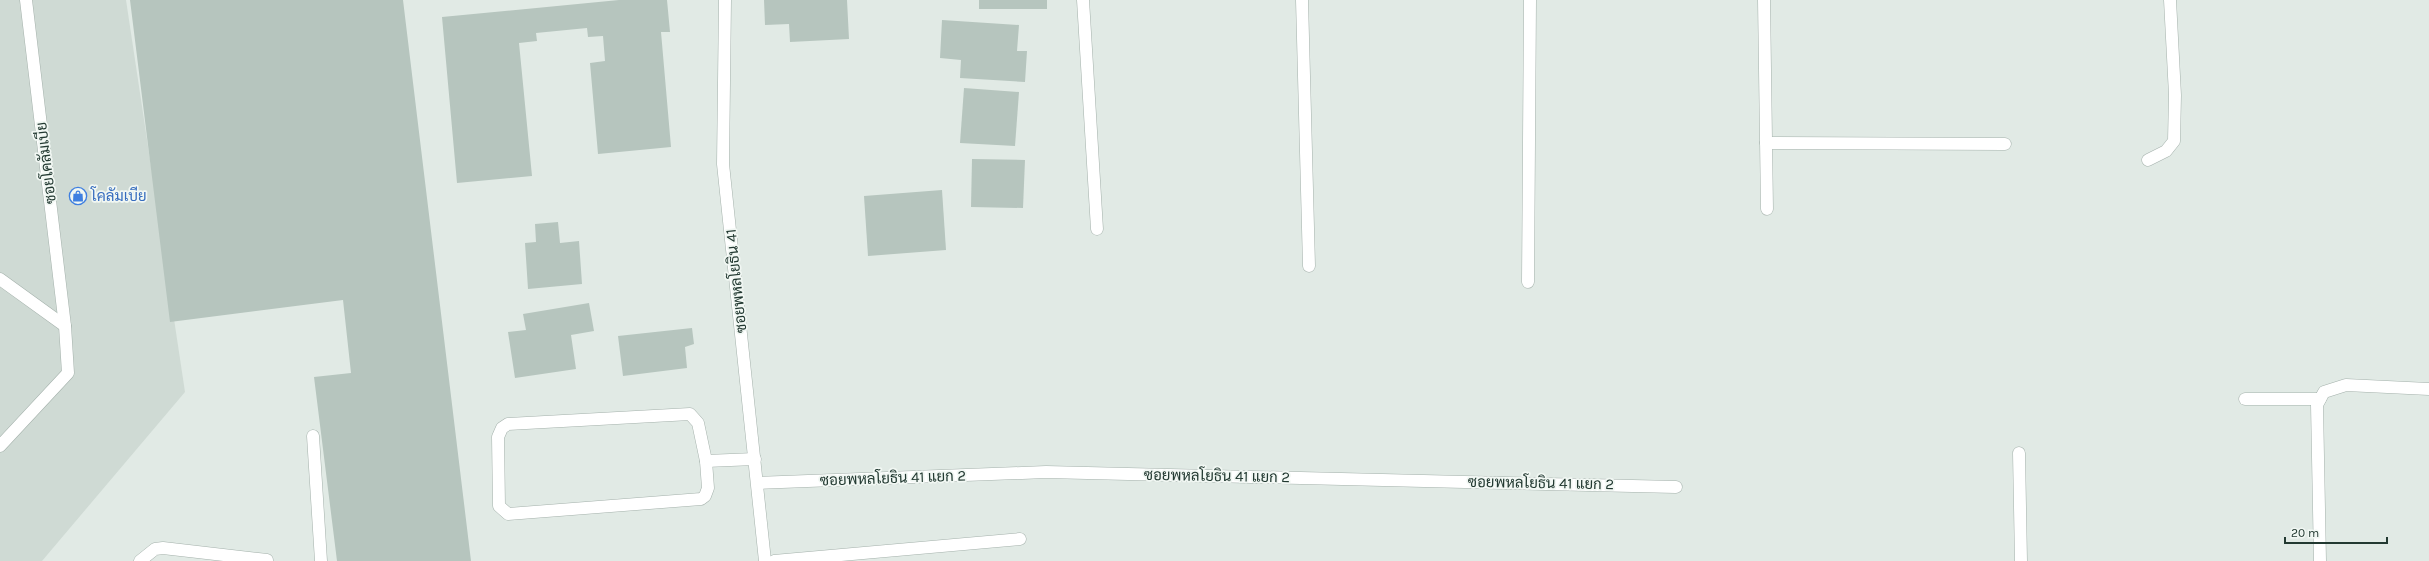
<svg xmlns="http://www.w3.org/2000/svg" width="2429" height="561" font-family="Karla,Sarabun,sans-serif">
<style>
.built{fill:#cfdad4}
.building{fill:#b6c5be}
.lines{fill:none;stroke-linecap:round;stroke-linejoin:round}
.lane-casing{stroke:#a4b1ab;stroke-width:13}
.street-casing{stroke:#a4b1ab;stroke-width:13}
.lane{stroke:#fff;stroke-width:12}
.street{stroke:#fff;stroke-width:12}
.labels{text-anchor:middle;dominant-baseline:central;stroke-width:3.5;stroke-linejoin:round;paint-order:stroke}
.street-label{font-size:15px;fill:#223931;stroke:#f1f7f3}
.shop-label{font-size:15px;fill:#366cbe;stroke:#f1f7f3;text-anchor:start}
</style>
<rect width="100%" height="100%" fill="#e1eae5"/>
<!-- built -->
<path class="built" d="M0,0H126L185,392L42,561H0Z"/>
<!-- building -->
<g class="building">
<path d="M130,0H403L471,561H337L314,377L351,373L343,300L170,322Z"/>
<path d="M619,0H667L670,32H661L671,147L598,154L590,63L605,61L603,36L588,37L587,28L536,33L537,41L519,43L532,176L457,183L442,17Z"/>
<path d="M764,0H847L849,39L790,42L789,24L765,25Z"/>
<rect x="979" y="0" width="68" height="9"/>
<path d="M942,20L1019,25L1017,51H1027L1025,82L960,78L961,60L940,58Z"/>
<path d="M964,88L1019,92L1015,146L960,143Z"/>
<path d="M972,159L1025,160L1023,208L971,207Z"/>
<path d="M942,190L946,250L868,256L864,196Z"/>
<path d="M558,222L560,243L579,241L582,284L528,289L525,243L536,242L535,224Z"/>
<path d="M589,303L594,331L571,335L576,369L515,378L508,332L526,330L523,314Z"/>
<path d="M692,328L694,344L685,347L687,368L623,376L618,336Z"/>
</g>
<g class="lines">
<defs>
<g id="lane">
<path d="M2245,399H2320"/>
<path d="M690,414L698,423L706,461L708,488L705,496L701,499L508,514L499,506L498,437L502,428L508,424Z"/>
<path d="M2019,453L2021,561"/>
<path d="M706,461L755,459"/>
<path d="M774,561L1020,539"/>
</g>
<g id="street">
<path d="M725,0L723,164L765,561"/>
<path d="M1083,0L1097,229"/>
<path d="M1302,0L1309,266"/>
<path d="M1764,0L1767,209"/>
<path d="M1766,143L2005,144"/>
<path d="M2148,160L2166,151L2174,141L2175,95L2170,0"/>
<path d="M0,279L65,326"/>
<path d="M1528,282L1530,0"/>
<path d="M313,436L321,561"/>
<path d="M0,446L68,373L65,326L26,0"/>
<path d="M758,483L1046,472L1676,487"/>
<path d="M140,561L155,549L163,548L267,560"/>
<path d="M2320,561L2317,405L2324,392L2346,385L2429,389"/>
</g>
</defs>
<!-- lane casing -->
<use href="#lane" class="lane-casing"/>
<!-- street casing -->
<use href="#street" class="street-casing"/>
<!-- lane -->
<use href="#lane" class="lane"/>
<!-- street -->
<use href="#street" class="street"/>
</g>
<!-- icons -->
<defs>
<symbol id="shop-ring" viewBox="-11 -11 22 22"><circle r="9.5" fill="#f1f7f3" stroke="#3f7fe0" stroke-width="1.5"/><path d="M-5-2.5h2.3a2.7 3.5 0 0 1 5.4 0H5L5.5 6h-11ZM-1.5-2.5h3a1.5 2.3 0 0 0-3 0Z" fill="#3f7fe0"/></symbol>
</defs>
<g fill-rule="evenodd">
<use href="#shop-ring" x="68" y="186" width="20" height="20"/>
</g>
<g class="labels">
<!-- street labels -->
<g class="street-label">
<text transform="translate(46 163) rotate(-97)">ซอยโคลัมเบีย</text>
<text transform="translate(736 281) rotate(-96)">ซอยพหลโยธิน 41</text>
<text transform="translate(1217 476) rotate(1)">ซอยพหลโยธิน 41 แยก 2</text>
<text transform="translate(893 478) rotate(-2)">ซอยพหลโยธิน 41 แยก 2</text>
<text transform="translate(1541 483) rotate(1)">ซอยพหลโยธิน 41 แยก 2</text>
</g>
<!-- shop labels -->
<g class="shop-label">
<text x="91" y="196">โคลัมเบีย</text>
</g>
</g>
<!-- scale -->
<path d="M2285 537v6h102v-6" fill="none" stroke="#223931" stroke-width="2"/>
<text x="2291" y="537" font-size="12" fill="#223931" stroke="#f1f7f3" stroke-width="3" paint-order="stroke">20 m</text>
</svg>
